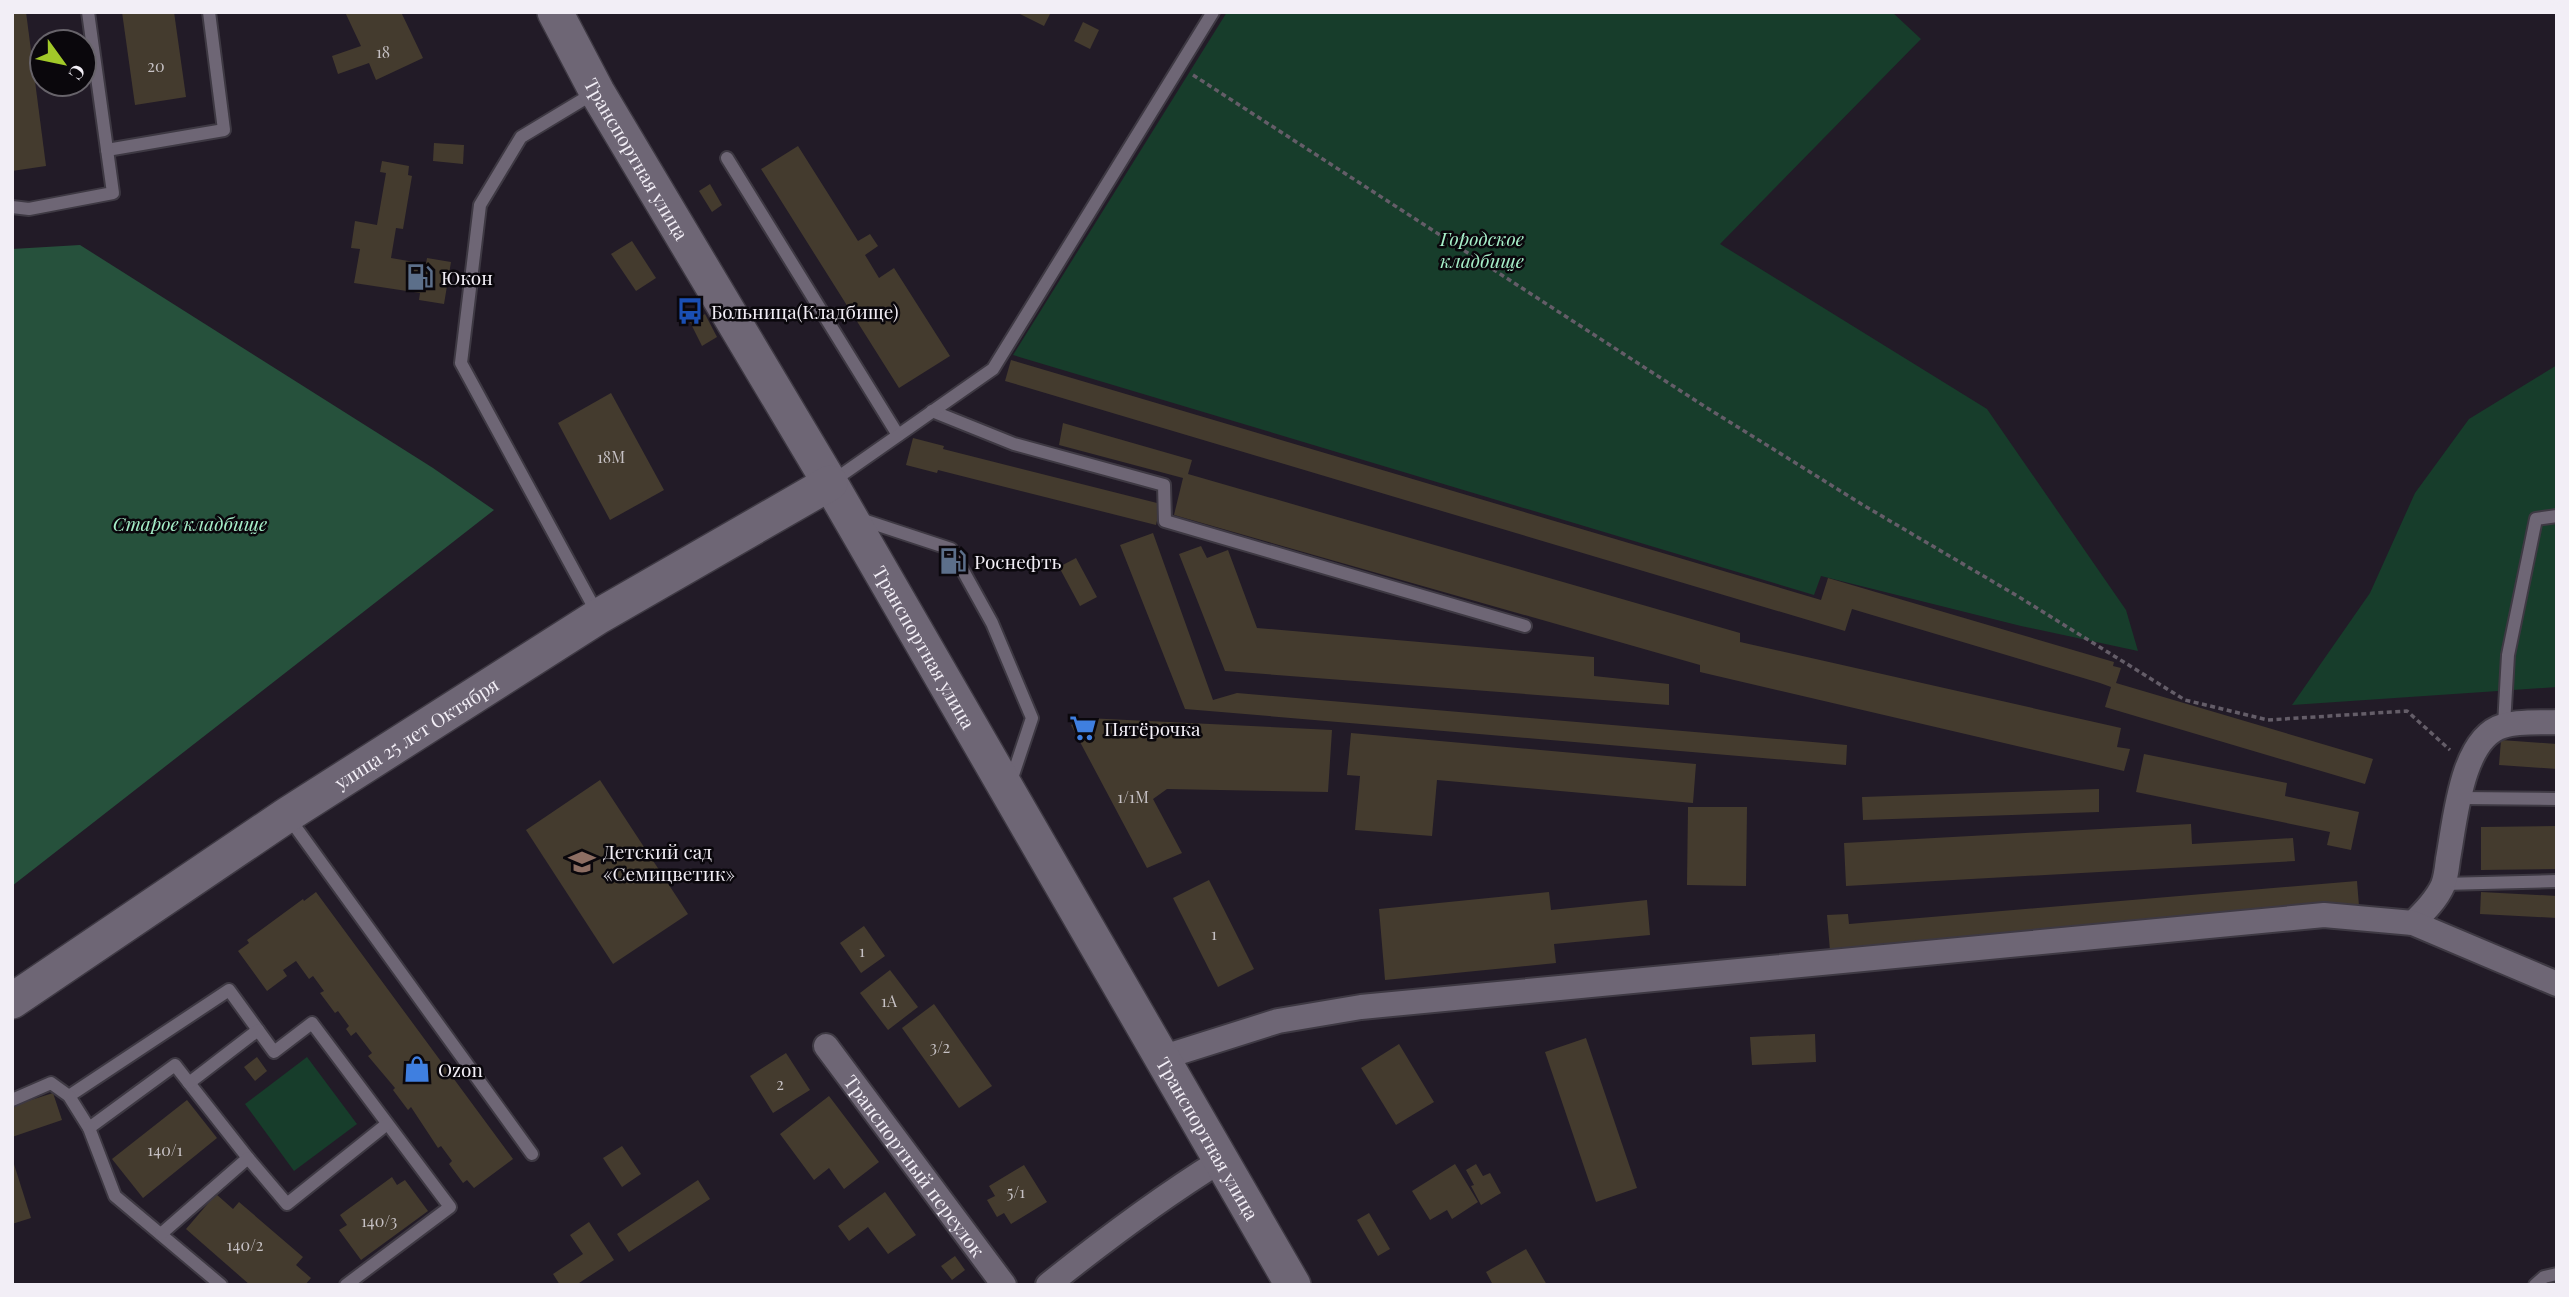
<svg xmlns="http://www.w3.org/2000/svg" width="2569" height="1297" font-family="'Playfair Display',serif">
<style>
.green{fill:#173d2b}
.forest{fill:#26513c}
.building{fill:#443b2e}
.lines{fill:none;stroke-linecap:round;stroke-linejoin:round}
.lane-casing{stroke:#3e3943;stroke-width:16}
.street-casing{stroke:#3e3943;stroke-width:28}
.secondary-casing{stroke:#3e3943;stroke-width:38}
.path{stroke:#645d68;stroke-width:3.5;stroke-dasharray:5 3.5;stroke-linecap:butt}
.lane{stroke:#6e6675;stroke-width:12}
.street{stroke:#6e6675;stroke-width:24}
.secondary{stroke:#6e6675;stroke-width:35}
.labels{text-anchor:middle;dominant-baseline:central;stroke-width:5;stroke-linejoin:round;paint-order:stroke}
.number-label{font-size:16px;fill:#c6c1c4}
.street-label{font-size:19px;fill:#f2eef6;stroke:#0a070c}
.park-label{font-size:19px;font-style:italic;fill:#a6efc9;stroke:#0a070c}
.poi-label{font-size:19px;fill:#f2eef6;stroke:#0a070c;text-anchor:start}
</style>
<rect width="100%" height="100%" fill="#221b27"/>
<!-- green -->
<g class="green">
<path d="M1227,12H1892L1921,39L1720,244L1987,409L2126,610L2138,651L2021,626L1821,576L1814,595L1013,355Z"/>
<path d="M2557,365V687L2292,705L2370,593L2415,493L2469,419Z"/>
<path d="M307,1057L357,1124L294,1171L245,1104Z"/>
</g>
<!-- forest -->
<path class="forest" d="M80,245L433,468L494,510L12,886V249Z"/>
<!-- building -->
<g class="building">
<path d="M12,12H26L46,166L12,171Z"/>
<path d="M122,12H174L186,97L135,105Z"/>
<path d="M345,12H401L423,58L376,80L369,63L338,74L332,56L361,46Z"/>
<path d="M1016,12H1051L1044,26Z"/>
<path d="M1083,22L1099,30L1090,49L1074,41Z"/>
<path d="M434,143L464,145L463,164L433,161Z"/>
<path d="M798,146L858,241L870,234L878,246L865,255L879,278L894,268L950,356L899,388L761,169Z"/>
<path d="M382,161L409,166L408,175L412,176L403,229L396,228L391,258L426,264L427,258L451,262L444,304L419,300L420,293L354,283L360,249L351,248L355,221L377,225L386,173L380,172Z"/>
<path d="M710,184L722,205L712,212L699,191Z"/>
<path d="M632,241L656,278L636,291L611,254Z"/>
<path d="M705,314L717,337L702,346L690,322Z"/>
<path d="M1011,360L1821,600L1828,578L2114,662L2113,666L2121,668L2116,683L2373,759L2365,784L2105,707L2111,687L2100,683L1852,609L1845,631L1005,381Z"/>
<path d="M611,393L664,490L610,520L558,423Z"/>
<path d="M1063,423L1192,460L1188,474L1740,633V642L2121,728L2117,747L2130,749L2124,771L1700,672V665L1174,515L1183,478L1059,445Z"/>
<path d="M913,438L944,446L943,449L1161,504L1156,525L938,470L937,473L906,465Z"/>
<path d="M1153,533L1213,700L1237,693L1847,745L1846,765L1185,709L1120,545Z"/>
<path d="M1201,546L1207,558L1228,550L1257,628L1594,657V676L1669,684V705L1225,671L1179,554Z"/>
<path d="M1076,558L1097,597L1080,606L1059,567Z"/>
<path d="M1086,718L1332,730L1328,792L1167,789L1153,799L1182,853L1147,868L1071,725Z"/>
<path d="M1351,733L1696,764L1693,803L1437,780L1432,836L1355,830L1360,776L1347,775Z"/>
<path d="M2501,740L2557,744V769L2499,765Z"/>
<path d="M2144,754L2287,783L2285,796L2359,812L2351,850L2327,845L2330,832L2136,792Z"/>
<path d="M600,780L688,914L613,964L526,830Z"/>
<path d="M2099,789V812L1863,820L1862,797Z"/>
<path d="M1688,807H1747L1746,886L1687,885Z"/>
<path d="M2191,824L2192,844L2293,838L2295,861L1846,886L1844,843Z"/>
<path d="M2557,826V869L2481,870V827Z"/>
<path d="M1209,880L1254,969L1218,987L1173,898Z"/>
<path d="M2357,881L2359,906L1830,951L1827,915L1848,914L1849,924Z"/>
<path d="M316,892L513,1159L474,1188L467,1180L463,1183L449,1164L452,1161L441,1146L438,1148L411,1107L408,1110L393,1090L395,1088L368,1056L372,1053L356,1032L351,1036L346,1029L349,1026L338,1011L335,1013L320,993L324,991L313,976L309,979L296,961L283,970L287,976L267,991L238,951L249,943L247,940L303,899L304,901Z"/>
<path d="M1549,892L1551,910L1647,900L1650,935L1554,944L1556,963L1385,980L1379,909Z"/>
<path d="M2481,892L2557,896V918L2480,914Z"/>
<path d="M864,926L885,956L861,973L840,943Z"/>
<path d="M890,970L918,1007L888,1030L860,993Z"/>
<path d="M934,1004L992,1086L959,1108L902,1028Z"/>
<path d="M1815,1034L1816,1062L1752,1065L1750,1037Z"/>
<path d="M1586,1038L1637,1188L1596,1202L1545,1052Z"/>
<path d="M1399,1044L1434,1102L1396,1125L1361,1068Z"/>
<path d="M786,1053L810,1090L773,1113L750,1076Z"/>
<path d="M257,1057L267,1071L255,1081L244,1067Z"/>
<path d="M53,1093L62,1120L12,1137V1106Z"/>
<path d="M829,1096L879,1162L844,1189L829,1168L814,1180L780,1134Z"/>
<path d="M187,1100L217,1138L143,1198L112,1159Z"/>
<path d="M622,1146L641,1174L622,1187L603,1158Z"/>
<path d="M13,1161L31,1218L12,1224V1162Z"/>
<path d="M1455,1164L1478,1202L1452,1219L1447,1210L1430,1220L1412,1191Z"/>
<path d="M1476,1164L1483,1176L1490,1173L1501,1193L1481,1205L1471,1186L1474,1185L1466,1170Z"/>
<path d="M1024,1165L1047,1202L1011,1224L1004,1213L997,1217L987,1200L995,1196L989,1186Z"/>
<path d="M392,1177L397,1185L405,1180L428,1211L361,1260L339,1230L347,1225L340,1215Z"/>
<path d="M698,1180L710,1199L629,1252L617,1234Z"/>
<path d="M885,1192L916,1235L888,1254L868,1227L849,1241L838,1226Z"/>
<path d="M216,1194L233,1209L239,1202L303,1257L296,1265L311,1278L305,1285H250L186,1229Z"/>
<path d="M1369,1213L1390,1249L1378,1256L1357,1220Z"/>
<path d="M589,1222L614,1260L576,1285H560L553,1274L583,1254L570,1235Z"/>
<path d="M1526,1249L1547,1285H1493L1486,1272Z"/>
<path d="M955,1256L965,1270L952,1280L941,1266Z"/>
</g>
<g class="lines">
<defs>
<g id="lane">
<path d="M594,93L521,137L480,205L461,363L597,613"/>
<path d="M107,150L224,130L209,12"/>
<path d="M727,158L898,435"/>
<path d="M12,207L29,209L113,193L88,12"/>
<path d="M932,411L1014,444L1164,485L1165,521L1525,626"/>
<path d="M830,483L993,369L1213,12"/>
<path d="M860,519L951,549L992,623L1032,718L1010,784"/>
<path d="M2504,725L2508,655L2536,519L2557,516"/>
<path d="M2460,798L2557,799"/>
<path d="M289,818L532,1154"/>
<path d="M2443,884L2557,881"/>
<path d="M189,1083L248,1158"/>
<path d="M69,1096L229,990L258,1030"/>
<path d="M12,1100L51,1083L69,1096L89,1128L115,1196L221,1285"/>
<path d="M89,1128L175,1065L189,1083L258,1030L274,1052L312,1023L450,1207L346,1285"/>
<path d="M161,1234L248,1158L287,1204L387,1124"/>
<path d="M2535,1285L2544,1277L2557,1274"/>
</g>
<g id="street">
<path d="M2413,923C2424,912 2437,899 2443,885C2446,877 2447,867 2448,859C2455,822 2461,738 2503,726C2519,721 2540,723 2557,722"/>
<path id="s1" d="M826,1046L1004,1285"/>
<path d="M1161,1058L1278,1021L1361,1007L2324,915L2413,923L2557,984"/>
<path d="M1048,1285C1103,1241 1160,1198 1220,1161"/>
</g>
<g id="secondary">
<path id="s2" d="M555,12L597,92L830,483L1293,1285"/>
<path id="s3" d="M12,1001L287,815L599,616L830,483"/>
</g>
</defs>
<!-- lane casing -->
<use href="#lane" class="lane-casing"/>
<!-- street casing -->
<use href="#street" class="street-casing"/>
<!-- secondary casing -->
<use href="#secondary" class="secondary-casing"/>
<!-- path -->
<path class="path" d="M1193,75L1704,406L1863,505L2019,597L2185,700L2268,720L2407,711L2450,750"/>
<!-- lane -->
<use href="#lane" class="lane"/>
<!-- street -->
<use href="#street" class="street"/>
<!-- secondary -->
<use href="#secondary" class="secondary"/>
</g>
<!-- icons -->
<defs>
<symbol id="fuel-bare" viewBox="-9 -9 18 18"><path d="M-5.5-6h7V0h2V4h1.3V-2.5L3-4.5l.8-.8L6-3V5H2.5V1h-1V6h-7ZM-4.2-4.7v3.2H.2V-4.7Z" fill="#5c6f8a" stroke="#0a070c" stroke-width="2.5" paint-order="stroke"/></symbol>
<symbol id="bus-bare" viewBox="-9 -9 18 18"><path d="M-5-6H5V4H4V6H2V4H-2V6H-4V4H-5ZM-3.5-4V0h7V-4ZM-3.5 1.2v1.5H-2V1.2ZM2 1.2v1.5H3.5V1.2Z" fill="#1a4fb4" stroke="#0a070c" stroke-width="2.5" paint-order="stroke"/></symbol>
<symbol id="supermarket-bare" viewBox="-9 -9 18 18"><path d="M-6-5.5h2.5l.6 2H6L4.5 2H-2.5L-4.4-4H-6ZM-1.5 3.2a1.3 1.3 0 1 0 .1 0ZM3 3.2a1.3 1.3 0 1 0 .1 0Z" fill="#3f7fe0" stroke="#0a070c" stroke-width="2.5" paint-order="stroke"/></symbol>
<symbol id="school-bare" viewBox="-9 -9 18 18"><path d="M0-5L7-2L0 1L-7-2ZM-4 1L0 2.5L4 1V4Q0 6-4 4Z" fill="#8d6e63" stroke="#0a070c" stroke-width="2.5" paint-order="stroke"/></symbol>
<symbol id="shop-bare" viewBox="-9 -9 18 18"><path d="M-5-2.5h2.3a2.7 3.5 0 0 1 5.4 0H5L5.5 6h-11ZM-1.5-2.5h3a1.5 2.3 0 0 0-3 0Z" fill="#3f7fe0" stroke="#0a070c" stroke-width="2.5" paint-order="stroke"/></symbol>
</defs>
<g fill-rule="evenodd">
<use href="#fuel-bare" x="401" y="258" width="38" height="38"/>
<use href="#bus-bare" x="671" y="292" width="38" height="38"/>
<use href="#fuel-bare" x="934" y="542" width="38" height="38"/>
<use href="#supermarket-bare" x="1064" y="709" width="38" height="38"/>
<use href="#school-bare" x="563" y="843" width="38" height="38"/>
<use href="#shop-bare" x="398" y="1050" width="38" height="38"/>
</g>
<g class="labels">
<!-- number labels -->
<g class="number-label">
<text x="383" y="51">18</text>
<text x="156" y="65">20</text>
<text x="611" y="456">18М</text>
<text x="1133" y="796">1/1М</text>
<text x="1214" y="933">1</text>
<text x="862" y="950">1</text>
<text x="889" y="1000">1А</text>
<text x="940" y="1046">3/2</text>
<text x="780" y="1083">2</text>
<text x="165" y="1149">140/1</text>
<text x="1016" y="1191">5/1</text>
<text x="379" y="1220">140/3</text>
<text x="245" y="1244">140/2</text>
</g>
<!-- street labels -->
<g class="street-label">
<text stroke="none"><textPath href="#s2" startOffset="168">Транспортная улица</textPath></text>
<text stroke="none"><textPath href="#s2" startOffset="735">Транспортная улица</textPath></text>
<text stroke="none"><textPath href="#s3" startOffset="485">улица 25 лет Октября</textPath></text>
<text stroke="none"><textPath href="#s2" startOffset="1302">Транспортная улица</textPath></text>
<text stroke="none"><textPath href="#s1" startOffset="149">Транспортный переулок</textPath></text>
</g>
<!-- park labels -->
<g class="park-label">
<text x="1482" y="238">Городское<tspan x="1482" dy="22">кладбище</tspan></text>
<text x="190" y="523">Старое кладбище</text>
</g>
<!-- poi labels -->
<g class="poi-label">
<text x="441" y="277">Юкон</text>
<text x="711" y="311">Больница(Кладбище)</text>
<text x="974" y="561">Роснефть</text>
<text x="1104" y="728">Пятёрочка</text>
<text x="603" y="851">Детский сад<tspan x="603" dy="22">«Семицветик»</tspan></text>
<text x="438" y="1069">Ozon</text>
</g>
</g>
<!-- border -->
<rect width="2569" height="1297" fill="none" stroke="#f2eef6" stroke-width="28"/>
<!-- north arrow -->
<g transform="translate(63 63) rotate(123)"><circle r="33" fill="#0a070c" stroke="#67636a" stroke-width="2"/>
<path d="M0-5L12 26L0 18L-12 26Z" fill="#a2c929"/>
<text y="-10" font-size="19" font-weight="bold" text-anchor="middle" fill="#f2eef6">С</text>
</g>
</svg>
